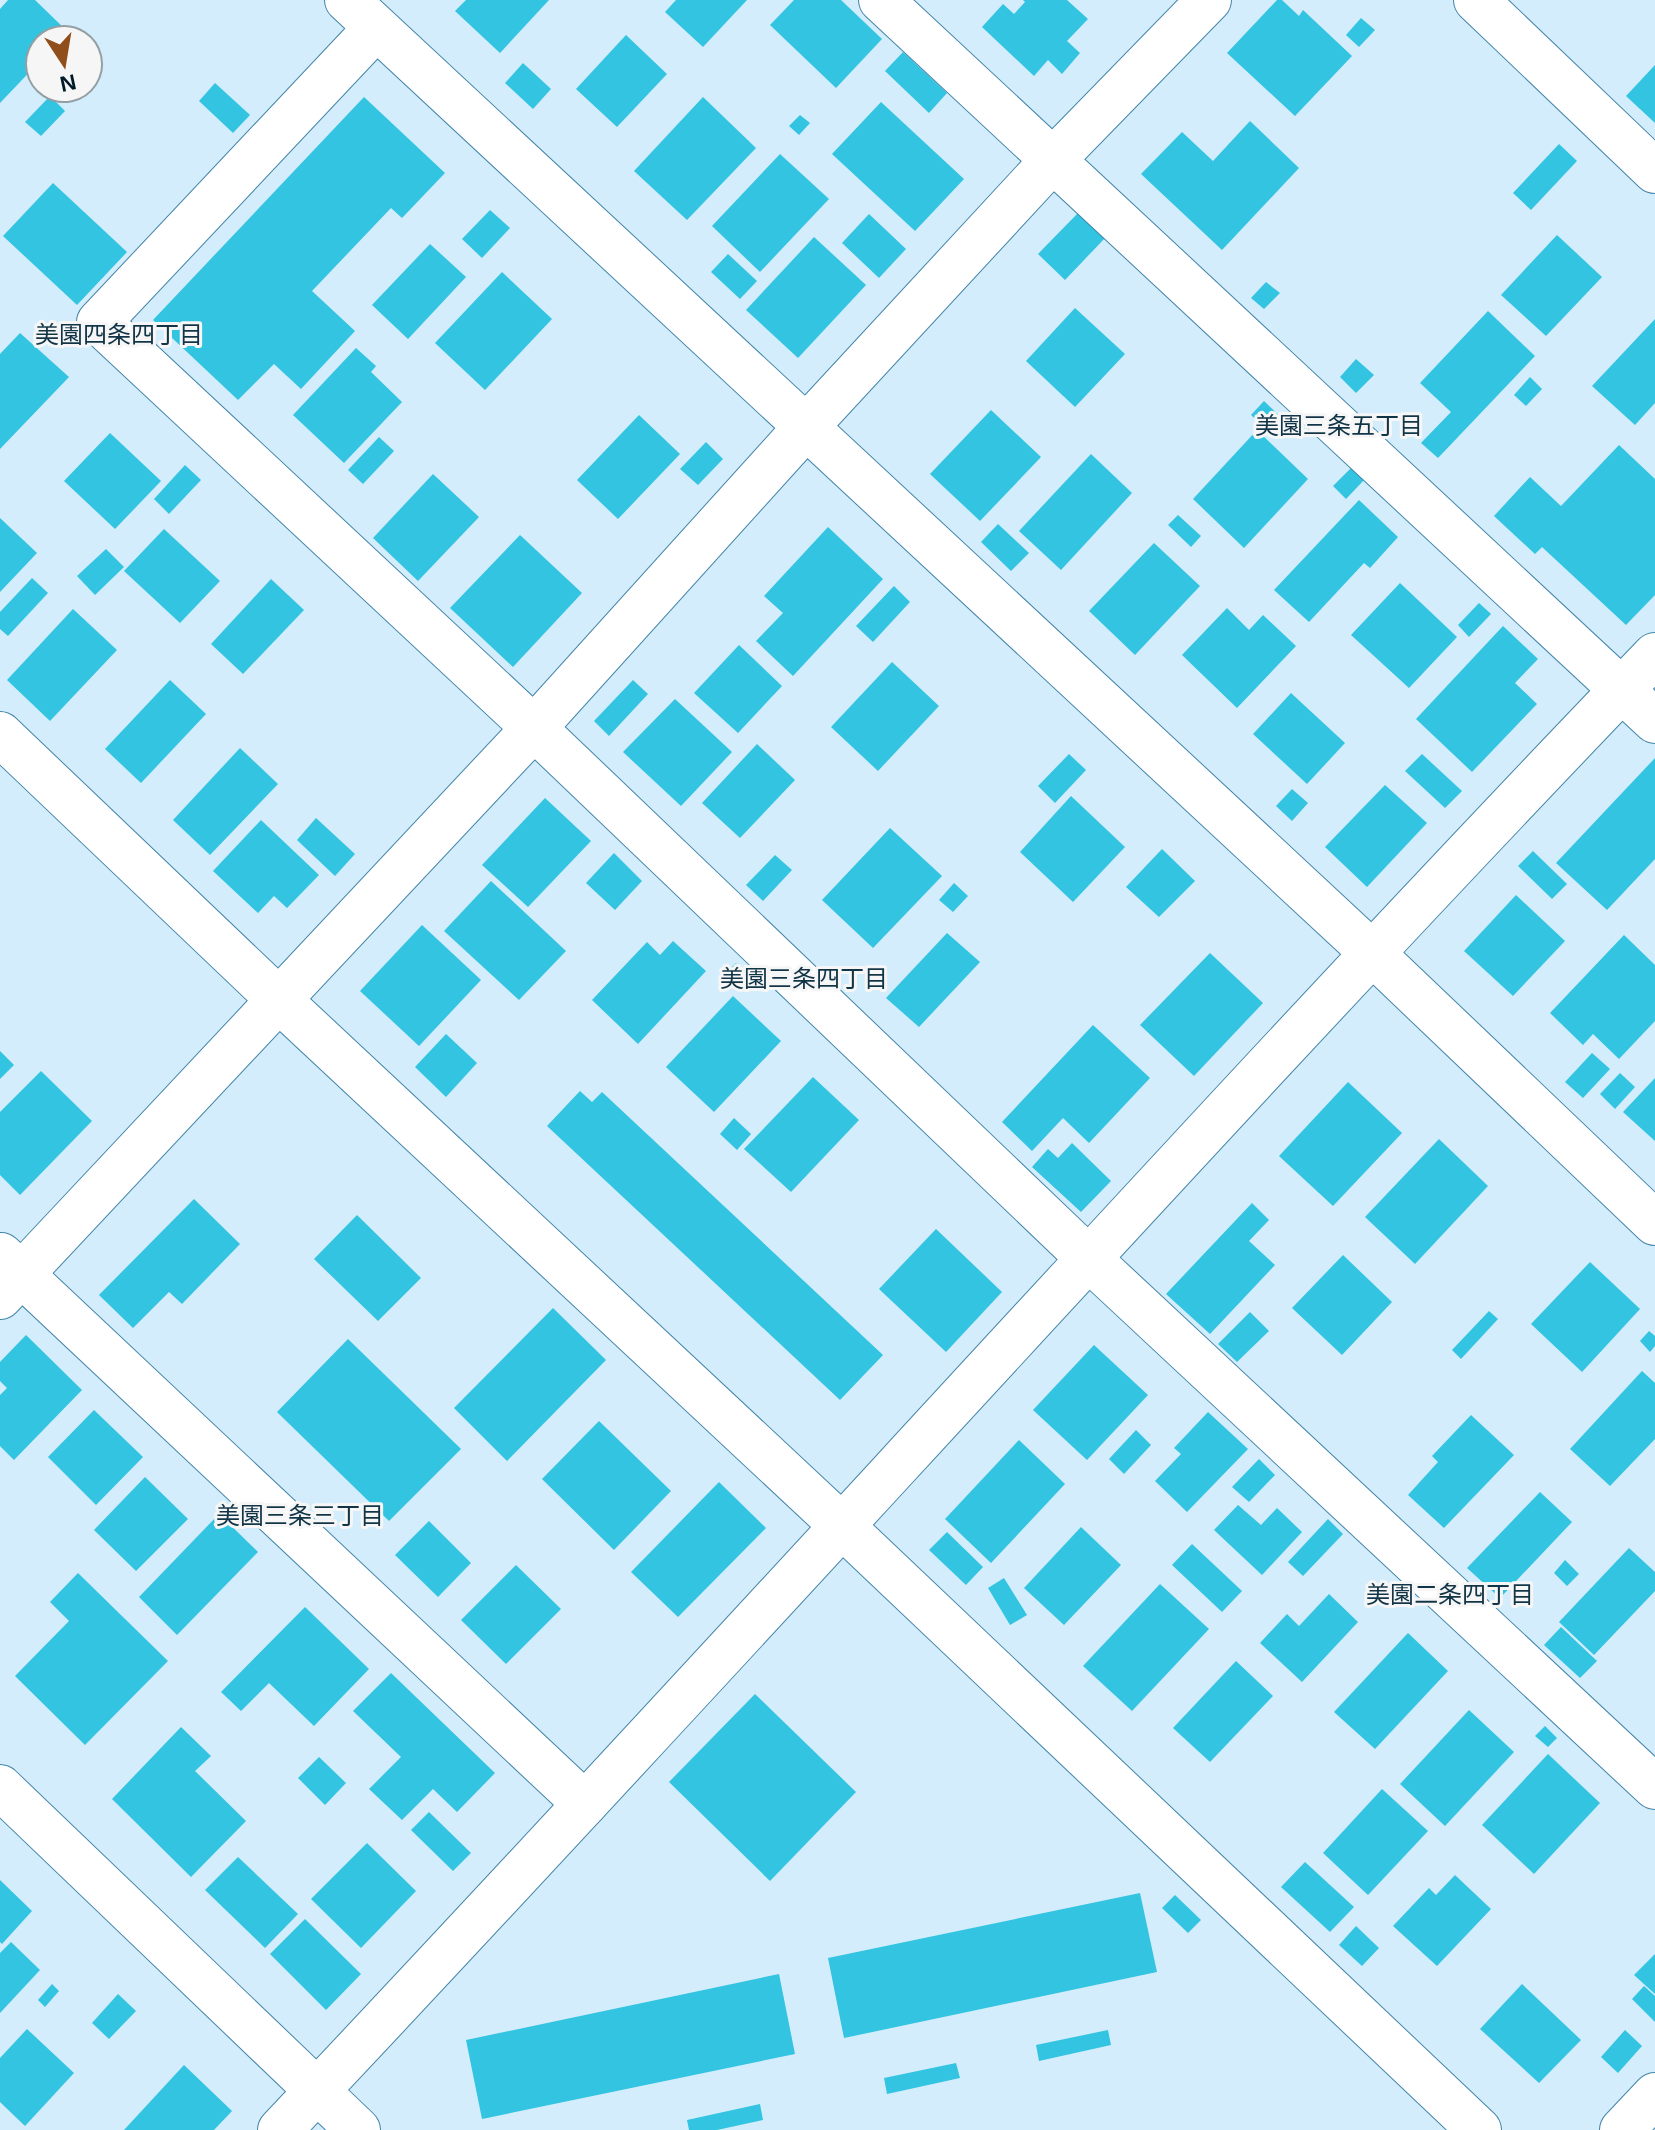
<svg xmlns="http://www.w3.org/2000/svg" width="1655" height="2130" font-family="Helvetica,'Noto Sans JP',sans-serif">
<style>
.building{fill:#32c4e0}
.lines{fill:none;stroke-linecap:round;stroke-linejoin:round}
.minor-casing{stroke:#4385a8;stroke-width:46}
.minor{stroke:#fff;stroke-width:44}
.labels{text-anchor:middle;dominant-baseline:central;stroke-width:6;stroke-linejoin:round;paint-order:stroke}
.neighbourhood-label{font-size:24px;fill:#113446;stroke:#f6f6f6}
</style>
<rect width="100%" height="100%" fill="#d3edfd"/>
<!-- building -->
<g class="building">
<path d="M8,0H35L68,32L60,40H40V61L0,103V9Z"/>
<path d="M466,0H549L500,53L455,11Z"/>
<path d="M676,0H747L703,47L665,12Z"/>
<path d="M794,0H841L882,39L836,88L770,25Z"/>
<path d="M1023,0H1067L1088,19L1067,41L1080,53L1062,74L1048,60L1034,76L982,27L1003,4L1014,14L1025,2Z"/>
<path d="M1277,0H1282L1299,16L1303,10L1352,56L1295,116L1227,53Z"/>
<path d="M1361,18L1375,30L1359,47L1346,35Z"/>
<path d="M626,35L667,74L617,127L576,89Z"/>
<path d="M903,52L947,93L929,113L885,71Z"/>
<path d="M523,63L551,89L533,109L505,83Z"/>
<path d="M1655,65V123L1626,96Z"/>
<path d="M215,83L250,115L233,133L199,101Z"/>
<path d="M50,96L65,111L41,136L25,122Z"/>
<path d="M364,97L445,173L402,218L391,208L312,291L355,331L301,389L274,364L238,400L153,320Z"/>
<path d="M703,97L756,148L687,220L634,171Z"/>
<path d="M881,102L964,179L915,231L832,154Z"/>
<path d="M800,115L810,123L799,135L789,126Z"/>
<path d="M1250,121L1299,168L1222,250L1141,174L1182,132L1213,161Z"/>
<path d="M1559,144L1577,161L1531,210L1513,193Z"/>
<path d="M780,154L829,199L760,272L712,226Z"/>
<path d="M53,183L127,252L77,305L3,236Z"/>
<path d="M490,210L510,228L482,258L462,239Z"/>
<path d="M1078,213L1105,238L1065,280L1038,254Z"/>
<path d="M869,214L906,249L879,278L842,243Z"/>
<path d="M1557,235L1602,277L1546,336L1501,295Z"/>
<path d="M814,237L866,285L798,358L746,310Z"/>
<path d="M430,244L466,277L408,339L372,305Z"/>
<path d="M728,254L757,281L740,299L711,272Z"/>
<path d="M502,272L552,319L485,390L435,343Z"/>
<path d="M1266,282L1280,293L1264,309L1251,298Z"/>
<path d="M1075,308L1125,354L1075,407L1026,361Z"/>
<path d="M1488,311L1535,356L1438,458L1421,443L1451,412L1420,383Z"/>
<path d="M1655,319V403L1635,425L1592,386Z"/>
<path d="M20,333L69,377L0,449V354Z"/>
<path d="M356,348L376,366L371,372L402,402L344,463L293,415Z"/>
<path d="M1356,359L1374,375L1356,393L1340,377Z"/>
<path d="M1530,377L1542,389L1526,406L1514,395Z"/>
<path d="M1264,401L1288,424L1275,437L1251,415Z"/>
<path d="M991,410L1041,457L980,521L930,474Z"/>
<path d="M639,415L680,454L618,519L577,480Z"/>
<path d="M1257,430L1308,479L1244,548L1193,499Z"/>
<path d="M110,433L161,481L115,529L64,481Z"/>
<path d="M379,437L394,451L363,484L348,470Z"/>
<path d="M706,442L723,459L698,485L680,469Z"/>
<path d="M1619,445L1655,479V595L1626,625L1542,547L1535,554L1494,516L1530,477L1561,506Z"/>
<path d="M1091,454L1132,493L1061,570L1019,531Z"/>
<path d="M185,465L201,480L169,514L154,499Z"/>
<path d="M1352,467L1365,479L1346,499L1333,486Z"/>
<path d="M433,474L479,517L418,581L373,538Z"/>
<path d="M1359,500L1398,537L1370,568L1364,563L1309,622L1274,590Z"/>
<path d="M1178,515L1201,536L1191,547L1168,525Z"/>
<path d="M0,518L37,553L0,592Z"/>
<path d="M998,524L1029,553L1011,571L981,542Z"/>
<path d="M828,527L883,579L793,676L756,641L783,613L764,596Z"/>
<path d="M164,529L220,581L180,623L124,571Z"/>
<path d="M520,535L582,593L513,667L450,608Z"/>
<path d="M1154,543L1200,586L1135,655L1089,611Z"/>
<path d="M106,549L124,567L95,595L77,576Z"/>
<path d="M32,578L48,593L8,636L0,629V612Z"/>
<path d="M271,579L304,610L243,674L211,644Z"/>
<path d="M1400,583L1457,637L1409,688L1351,635Z"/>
<path d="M894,586L910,602L873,642L856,626Z"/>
<path d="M1479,603L1491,614L1469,637L1458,625Z"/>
<path d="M1227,608L1249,630L1263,615L1296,646L1237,708L1182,655Z"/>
<path d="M73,609L117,650L50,721L7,680Z"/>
<path d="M1503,626L1538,659L1515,683L1537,704L1472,772L1416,719Z"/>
<path d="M739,645L782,686L738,733L694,693Z"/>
<path d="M892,662L939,706L878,771L831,727Z"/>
<path d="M170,680L206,714L141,783L105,749Z"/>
<path d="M633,680L648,694L609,736L594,721Z"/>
<path d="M1291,693L1345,743L1307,784L1253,734Z"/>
<path d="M675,699L732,752L681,806L623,752Z"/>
<path d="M757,744L795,780L740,838L702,803Z"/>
<path d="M240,748L278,784L210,855L173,820Z"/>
<path d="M1069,754L1086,770L1055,803L1038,786Z"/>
<path d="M1422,754L1462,791L1445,808L1405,771Z"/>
<path d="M1655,758V859L1607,910L1556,863Z"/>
<path d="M1385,785L1427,823L1367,887L1325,847Z"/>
<path d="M1292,789L1308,803L1292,821L1276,806Z"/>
<path d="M1071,796L1125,847L1073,902L1020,852Z"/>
<path d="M545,798L591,841L528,907L482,865Z"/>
<path d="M316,818L355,854L335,876L297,840Z"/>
<path d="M261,820L319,875L287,908L274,896L258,913L213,871Z"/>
<path d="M890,828L942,876L873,948L822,900Z"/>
<path d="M1162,849L1195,881L1159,917L1126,887Z"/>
<path d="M1533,851L1567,884L1552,899L1518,866Z"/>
<path d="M614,853L642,881L615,910L586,883Z"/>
<path d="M775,855L792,870L763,901L746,885Z"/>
<path d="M491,881L566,951L519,1000L444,931Z"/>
<path d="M954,883L968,896L953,912L939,900Z"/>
<path d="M1516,895L1565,941L1513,996L1464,951Z"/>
<path d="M422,925L481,980L419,1046L360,991Z"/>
<path d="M947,933L980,962L919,1027L886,998Z"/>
<path d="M1624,935L1655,965V1021L1619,1059L1593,1034L1583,1045L1550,1013Z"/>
<path d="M673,941L706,971L638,1044L592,1000L647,942L660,955Z"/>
<path d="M1210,953L1263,1003L1194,1076L1140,1025Z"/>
<path d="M736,963L748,974L736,988L723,976Z"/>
<path d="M733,996L781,1041L714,1112L666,1067Z"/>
<path d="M1093,1025L1150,1078L1089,1143L1063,1118L1032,1151L1002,1122Z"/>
<path d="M446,1034L477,1063L446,1097L415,1067Z"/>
<path d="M0,1051L14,1065L0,1079Z"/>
<path d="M1592,1053L1610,1069L1583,1098L1565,1082Z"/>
<path d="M41,1071L92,1121L20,1195L0,1175V1112Z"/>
<path d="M1620,1073L1635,1087L1615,1109L1600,1094Z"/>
<path d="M813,1077L859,1120L791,1192L744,1149Z"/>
<path d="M1655,1078V1141L1623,1112Z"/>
<path d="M1348,1082L1402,1133L1333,1206L1279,1156Z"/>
<path d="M580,1091L592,1102L602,1092L883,1355L840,1400L547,1126Z"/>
<path d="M734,1118L751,1134L737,1150L720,1134Z"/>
<path d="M1439,1139L1488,1186L1415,1264L1365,1217Z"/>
<path d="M1072,1143L1111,1181L1081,1212L1032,1167L1048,1149L1058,1158Z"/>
<path d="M194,1199L240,1244L182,1304L169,1292L133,1328L99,1295Z"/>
<path d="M1252,1203L1269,1220L1249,1241L1275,1265L1210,1334L1166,1294Z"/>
<path d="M357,1215L421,1278L378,1321L314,1259Z"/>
<path d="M936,1229L1002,1292L946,1352L879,1289Z"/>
<path d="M1343,1255L1392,1302L1342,1355L1292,1308Z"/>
<path d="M1590,1262L1640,1309L1582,1372L1531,1324Z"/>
<path d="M553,1308L606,1360L507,1461L454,1408Z"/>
<path d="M1489,1311L1498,1319L1461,1359L1452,1350Z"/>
<path d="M1250,1312L1269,1331L1237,1362L1218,1344Z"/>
<path d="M1649,1331L1655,1336V1346L1650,1352L1640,1341Z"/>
<path d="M26,1335L82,1390L14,1460L0,1446V1395L7,1388L0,1381V1362Z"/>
<path d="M348,1339L461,1449L389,1521L277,1412Z"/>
<path d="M1094,1345L1148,1395L1087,1460L1033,1410Z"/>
<path d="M1642,1371L1655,1383V1439L1610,1486L1570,1449Z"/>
<path d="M94,1410L143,1457L96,1505L48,1457Z"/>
<path d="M1208,1412L1248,1449L1187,1512L1155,1481L1181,1454L1174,1448Z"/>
<path d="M1471,1415L1514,1455L1444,1528L1408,1495L1438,1462L1432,1456Z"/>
<path d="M599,1421L671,1491L614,1550L542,1479Z"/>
<path d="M1136,1430L1151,1445L1124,1474L1109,1459Z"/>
<path d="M1019,1440L1065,1484L991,1563L945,1519Z"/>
<path d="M1259,1459L1275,1475L1249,1502L1232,1487Z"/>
<path d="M145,1477L188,1519L136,1571L94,1530Z"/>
<path d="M719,1482L766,1528L678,1617L631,1572Z"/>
<path d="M1540,1492L1572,1522L1500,1598L1467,1568Z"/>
<path d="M1238,1505L1261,1525L1277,1508L1302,1532L1262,1575L1214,1530Z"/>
<path d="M219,1514L258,1552L177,1635L139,1597Z"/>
<path d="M1328,1519L1343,1534L1303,1576L1288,1562Z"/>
<path d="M429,1521L471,1563L438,1597L395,1555Z"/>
<path d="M1081,1527L1121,1565L1064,1625L1024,1588Z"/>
<path d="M947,1532L983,1567L966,1585L929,1550Z"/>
<path d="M1192,1544L1242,1591L1222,1612L1172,1565Z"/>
<path d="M1629,1548L1655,1572V1591L1594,1655L1559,1622Z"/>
<path d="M1565,1560L1579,1574L1567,1586L1554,1573Z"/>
<path d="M516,1565L561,1609L506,1664L461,1620Z"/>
<path d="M78,1573L168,1661L85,1745L15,1676L69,1621L50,1602Z"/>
<path d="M1004,1578L1027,1615L1010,1625L988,1588Z"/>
<path d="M1160,1584L1209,1629L1132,1711L1083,1666Z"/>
<path d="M1329,1594L1358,1622L1302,1682L1260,1643L1287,1614L1299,1626Z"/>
<path d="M305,1607L369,1669L314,1726L269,1683L241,1711L221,1692Z"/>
<path d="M1561,1627L1597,1661L1580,1678L1544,1645Z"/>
<path d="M1408,1633L1448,1671L1375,1749L1334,1712Z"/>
<path d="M1236,1661L1273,1696L1210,1762L1173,1728Z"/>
<path d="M391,1673L495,1773L457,1812L433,1789L402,1820L369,1789L401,1757L353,1711Z"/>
<path d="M755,1694L856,1792L770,1881L669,1782Z"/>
<path d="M1469,1710L1514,1752L1445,1826L1400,1784Z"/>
<path d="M1545,1726L1557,1738L1548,1747L1535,1736Z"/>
<path d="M181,1727L211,1756L195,1771L246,1821L191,1877L112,1799Z"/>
<path d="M1548,1754L1600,1803L1534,1874L1482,1825Z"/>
<path d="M319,1757L346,1783L325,1805L298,1778Z"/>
<path d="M1382,1789L1428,1831L1368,1895L1323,1853Z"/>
<path d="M429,1812L471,1853L453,1871L411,1830Z"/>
<path d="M367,1843L416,1891L361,1948L311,1899Z"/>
<path d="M238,1857L298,1914L265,1948L205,1890Z"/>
<path d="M1305,1862L1354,1907L1330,1932L1281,1887Z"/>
<path d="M1455,1875L1491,1909L1437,1966L1393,1926L1429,1888L1436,1895Z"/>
<path d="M0,1880L32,1911L2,1944L0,1942Z"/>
<path d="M1140,1893L1157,1972L844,2038L828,1958Z"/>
<path d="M1175,1895L1201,1920L1188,1933L1162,1908Z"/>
<path d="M305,1919L361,1974L326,2010L270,1954Z"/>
<path d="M1356,1926L1379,1948L1362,1966L1339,1945Z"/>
<path d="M11,1942L40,1970L0,2013V1953Z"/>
<path d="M1655,1954V1994L1634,1975Z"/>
<path d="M779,1974L795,2054L482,2119L466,2040Z"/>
<path d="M52,1984L59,1991L45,2007L38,2000Z"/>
<path d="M1522,1984L1581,2040L1539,2083L1480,2029Z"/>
<path d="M1644,1986L1655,1996V2022L1632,1999Z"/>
<path d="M118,1994L136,2011L109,2039L92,2023Z"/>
<path d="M27,2029L74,2073L25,2126L0,2102V2058Z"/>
<path d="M1108,2030L1111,2045L1039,2061L1036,2045Z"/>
<path d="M1625,2030L1642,2046L1618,2073L1601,2057Z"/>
<path d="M956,2063L960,2078L887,2094L884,2078Z"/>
<path d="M184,2065L232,2111L214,2130H124Z"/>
<path d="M760,2104L763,2120L717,2130H689L687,2120Z"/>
</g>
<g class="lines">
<defs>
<g id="minor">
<path d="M347,0L1371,952L1655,1223"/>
<path d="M881,0L1655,721"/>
<path d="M1476,0L1655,171"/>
<path d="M376,28L99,322L534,728L1088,1258L1655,1787"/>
<path d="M0,734L279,1000L841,1525L1479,2130"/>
<path d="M1,1255L585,1804"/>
<path d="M0,1297L534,728L806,427L1052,161L1209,0"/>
<path d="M0,1787L358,2130"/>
<path d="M280,2130C742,1642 1189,1140 1655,655"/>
<path d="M1622,2130L1655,2095"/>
</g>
</defs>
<!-- minor casing -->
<use href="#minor" class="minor-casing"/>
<!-- minor -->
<use href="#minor" class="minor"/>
</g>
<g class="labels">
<!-- neighbourhood labels -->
<g class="neighbourhood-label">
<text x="119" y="334">美園四条四丁目</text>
<text x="1339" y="425">美園三条五丁目</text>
<text x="804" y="978">美園三条四丁目</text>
<text x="300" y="1515">美園三条三丁目</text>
<text x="1450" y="1594">美園二条四丁目</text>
</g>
</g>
<!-- north arrow -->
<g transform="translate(64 64) rotate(168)"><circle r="38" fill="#f6f6f6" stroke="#949fa4" stroke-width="2"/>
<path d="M0-6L14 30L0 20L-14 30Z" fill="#904e1b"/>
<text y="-12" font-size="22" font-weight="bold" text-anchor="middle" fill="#011c29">N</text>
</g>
</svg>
